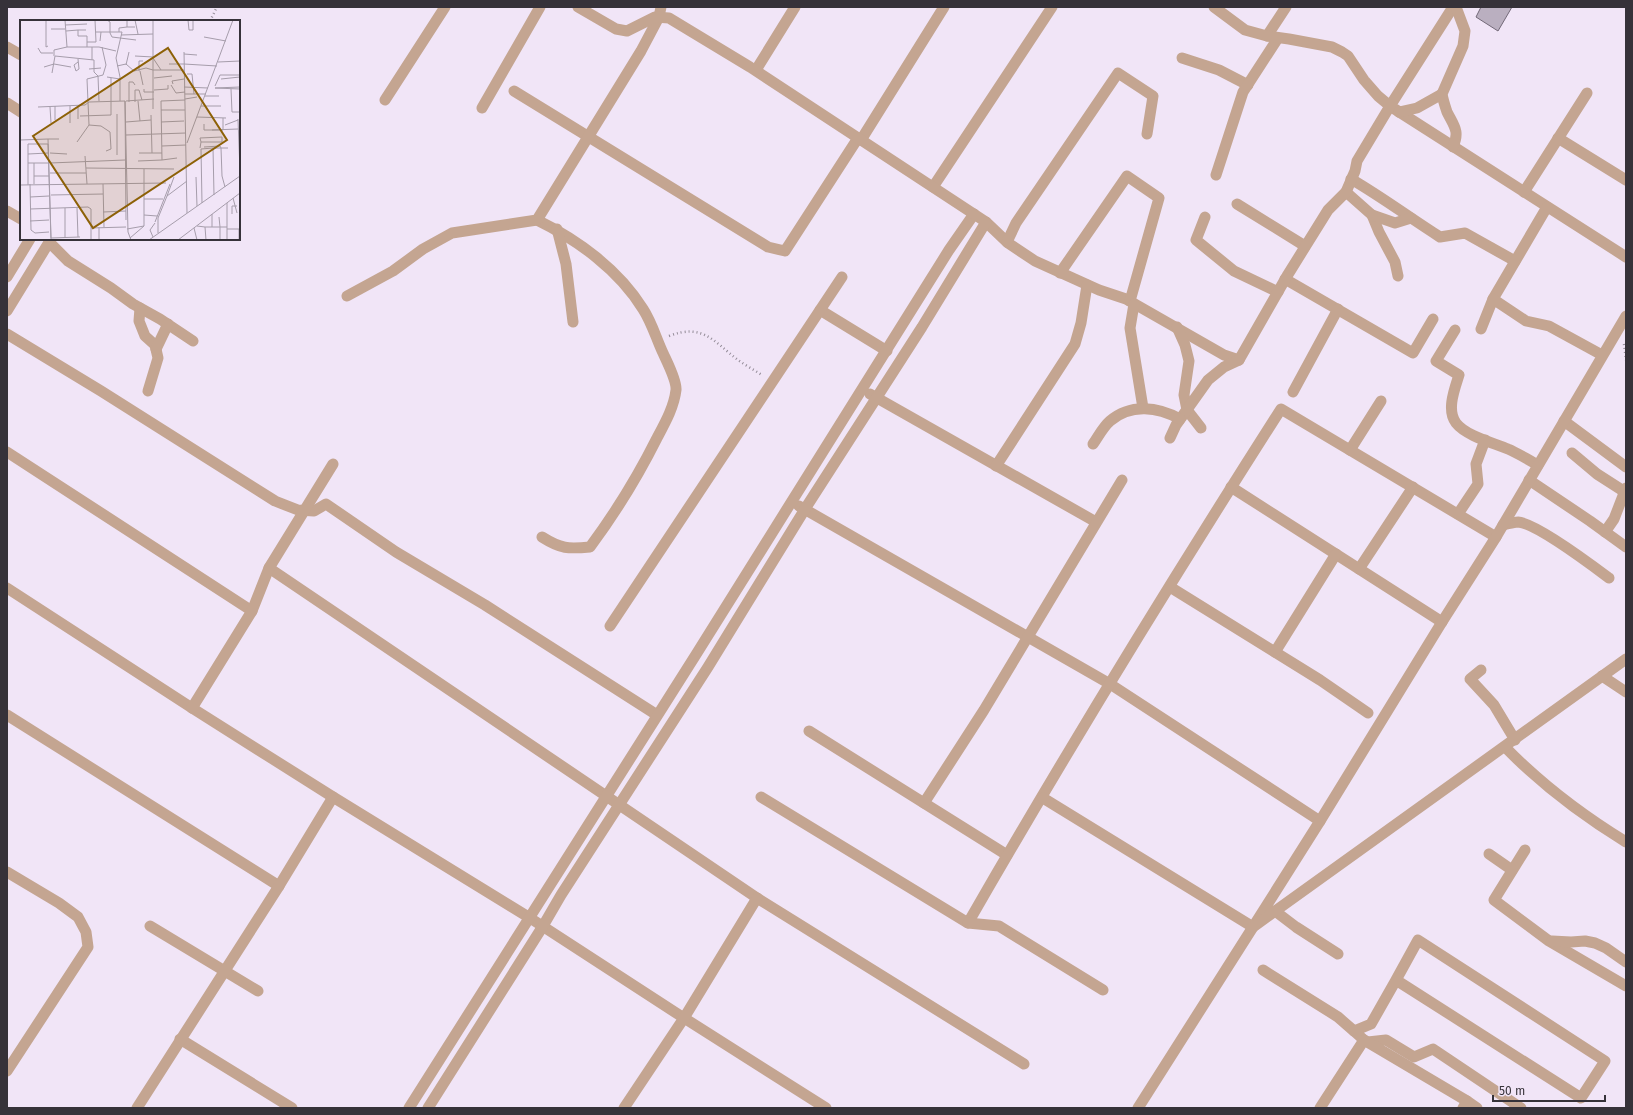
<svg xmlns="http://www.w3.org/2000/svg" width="1633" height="1115" font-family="'Fira Sans',sans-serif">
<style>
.building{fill:#baafc0;stroke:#736978}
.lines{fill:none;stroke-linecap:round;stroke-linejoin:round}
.path{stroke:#948c98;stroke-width:2.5;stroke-dasharray:1 3;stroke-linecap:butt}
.minor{stroke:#c4a591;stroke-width:11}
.tertiary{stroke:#c4a591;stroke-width:11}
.inset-road{fill:none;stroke:#a69dab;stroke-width:1}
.view{fill:#8d6107;fill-opacity:0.15;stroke:#8d6107;stroke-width:2}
.inset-edge{fill:none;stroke:#363239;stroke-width:2}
</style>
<rect width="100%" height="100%" fill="#f1e5f7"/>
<!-- building -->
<path class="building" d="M1481,7H1512L1498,31L1476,17Z"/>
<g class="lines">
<!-- path -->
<g class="path">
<path d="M210,21L217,7"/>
<path d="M669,336C703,323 713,341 738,360C745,365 754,370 762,375"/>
<path d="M1624,344L1626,360"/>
</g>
<!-- minor -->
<g class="minor">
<path d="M1453,7L1390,106L1626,257"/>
<path d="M1267,36L1286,7"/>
<path d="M7,47L21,55"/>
<path d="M1182,58L1219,70L1248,85"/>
<path d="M756,70L795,7"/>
<path d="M514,91L768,247L785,251L858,138"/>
<path d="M385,100L445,7"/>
<path d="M7,103L21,112"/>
<path d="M482,108L540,7"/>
<path d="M1399,112L1417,108L1442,94"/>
<path d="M1558,138L1626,180"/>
<path d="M861,140L944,7"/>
<path d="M1453,147C1460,131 1454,126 1447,112C1445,106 1443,100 1442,94L1463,46L1465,31L1456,7"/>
<path d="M1216,175L1243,92L1278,38"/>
<path d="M1351,179C1382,197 1410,218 1440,237L1465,233L1515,261"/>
<path d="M933,187L1052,7"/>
<path d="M1346,192L1372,215L1379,232L1395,262L1398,276"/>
<path d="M1524,192L1587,93"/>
<path d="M1237,204L1305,246"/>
<path d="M7,211L21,219"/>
<path d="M1372,215L1395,223L1411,218"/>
<path d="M1205,217L1196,240L1234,271L1278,292"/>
<path d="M537,220C578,240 619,270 643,309C652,323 656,338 663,353C667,362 677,381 676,390C674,407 665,423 657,438C638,476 616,512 590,547C568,549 561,549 542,537"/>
<path d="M986,222L1008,243L1035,261L1099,290L1126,299L1224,355L1239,360"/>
<path d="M557,229L566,264L573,322"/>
<path d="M49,242L68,261L111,288L133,304L160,319L193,341"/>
<path d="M1007,242L1016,223L1118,73L1153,96L1147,134"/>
<path d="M1060,273L1127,176L1159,198L1130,301"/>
<path d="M7,277L30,239"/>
<path d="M1285,279L1413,353L1433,319"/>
<path d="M347,296L393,271L423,249L452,233L537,220L641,51L659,17L661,7"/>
<path d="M1493,299L1547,207"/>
<path d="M1134,304L1130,328L1143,408"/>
<path d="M140,308L139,321L145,336L155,345L158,358L148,391"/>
<path d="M820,310L887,351"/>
<path d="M7,311L51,239"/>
<path d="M1177,327L1185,345L1189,361L1184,395L1187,410L1201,428"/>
<path d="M1481,329L1493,299L1526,321L1549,326L1602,355"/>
<path d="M1455,330L1436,361L1459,375C1455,388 1446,410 1456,423C1466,436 1494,443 1508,449C1518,453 1528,460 1538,465"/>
<path d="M7,334L101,391L275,501L298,510L314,511L326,504L396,552L485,605L657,715"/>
<path d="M156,349L168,324"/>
<path d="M1293,392L1338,309"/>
<path d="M870,394L1096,522"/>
<path d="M1564,421L1626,467"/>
<path d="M1170,438L1176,425L1208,380L1224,367L1239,360L1287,276L1328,210L1346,192L1355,171L1357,161L1390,106L1378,96L1364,80L1348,56L1342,52L1332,47L1289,39L1267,36L1245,30L1214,7"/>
<path d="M1093,444C1098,437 1103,427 1110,421C1131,403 1158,407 1180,419"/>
<path d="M1350,450L1381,401"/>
<path d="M7,452L252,611"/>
<path d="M1572,453L1597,474L1625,492"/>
<path d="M996,466L1075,344L1081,323L1087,285"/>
<path d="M1529,480L1590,521L1626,547"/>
<path d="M1231,487L1442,622"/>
<path d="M799,506L1110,684L1320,821"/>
<path d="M1458,514L1478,484L1476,464L1485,440"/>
<path d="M1503,525C1508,524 1514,522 1518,522C1536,523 1593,566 1609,578"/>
<path d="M1605,532L1614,519L1626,488"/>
<path d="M269,568L757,898L1024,1064"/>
<path d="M1359,569L1413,487"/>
<path d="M1170,587L1320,680L1368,713"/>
<path d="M7,588L192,708L333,797L530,918L684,1018L826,1108"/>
<path d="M610,626L842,277"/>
<path d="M1275,652L1336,554"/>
<path d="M1481,670L1470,679L1494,705L1515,740"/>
<path d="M1602,676L1626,692"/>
<path d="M192,708L252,611L269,568L333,464"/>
<path d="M7,715L279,886"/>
<path d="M809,731L1007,855"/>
<path d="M1505,747C1541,784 1582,815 1626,842"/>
<path d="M761,797L968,923C1068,749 1173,578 1281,409L1496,537"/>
<path d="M1043,798L1253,927L1320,821L1442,622L1496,537L1626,316"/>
<path d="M924,803L984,710L1122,480"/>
<path d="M1525,850L1494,900L1549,941L1626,986"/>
<path d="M1489,854L1512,870"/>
<path d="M7,872L59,903L78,917L86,932L88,947L7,1071"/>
<path d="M1275,911L1296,927L1338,954"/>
<path d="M968,923L999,926L1103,990"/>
<path d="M150,926L258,991"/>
<path d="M1552,941L1571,942L1585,941L1595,943L1606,948L1626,962"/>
<path d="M1263,970L1338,1017L1354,1031"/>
<path d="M180,1039L292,1108"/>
<path d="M1364,1040L1354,1031L1371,1024L1396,980L1581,1098L1605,1061L1418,940L1396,980"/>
<path d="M1368,1042L1386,1040L1414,1057L1433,1049L1521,1108"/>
<path d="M1467,1101L1477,1108"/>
<path d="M137,1108L279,886L333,797"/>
<path d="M409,1108C590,823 771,537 949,250L974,214"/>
<path d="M428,1108L543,926L561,895L708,667L805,509L922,327L986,222L750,67L669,18L655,17L627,31L616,29L578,7"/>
<path d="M624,1108L684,1018L757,898"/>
<path d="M1320,1108L1364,1040L1467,1101L1463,1108"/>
</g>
<!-- tertiary -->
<path class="tertiary" d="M1138,1108L1253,927L1626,659"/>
</g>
<!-- overview -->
<g transform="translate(20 20)">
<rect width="220" height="220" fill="#f1e5f7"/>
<path class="inset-road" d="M26,0V27L28,26M45,0L47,27H79L96,31M87,0L90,2V13M107,0V7H115M115,0L118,14M133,0V50H164M168,0L169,10H173V0M45,5L67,4M31,9H45M66,10H58V16H67V27M46,11L58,10M76,12H81L80,21M81,12H102L96,38L100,57V81M99,12V8L107,7M90,13L92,17L116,20M101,15L133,14M184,17L206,21M67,22H76L75,0M72,27V40M18,28L21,33H33M164,32L167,193M164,34L177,35M34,36V30L47,27M115,36L133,37M133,38L141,50M58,42L54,45L56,51L59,49L58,39M198,42L220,41M149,44H164M164,44L197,46M106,45L109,32M97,46L106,44L114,51L126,48L133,50V89M24,47L34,44L51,47M69,49L81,48M119,51V41H123M120,51L123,65M32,53L35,36L74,40V52L78,56L79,81M167,54H172L174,74M87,57L100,59M91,58V81M134,58L152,56M201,59L220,57M153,64L152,61L164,59M151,65L156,73L165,72M195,66L200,55H220M164,67L188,68M220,67L195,68L220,69M124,69V72H134M211,69L212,92H220M134,70L148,69V65M165,74H186M185,76H199M165,79L177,77M105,81L108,212L111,220M105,81L106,200M106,81L134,79M118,81L120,101M109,82V62H113L115,65M115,82V70H119L122,80M35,86V100M50,86V103M58,86V99M181,86H201M18,87L65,85L69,82L105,81M30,87L31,103M141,90H165M131,95L132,133M60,96L91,95V81M177,97L206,98M218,99L220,151M106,102L131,100M141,102L164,101M184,104V110H203V98M69,105L81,106L90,112L91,129L86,131M205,105L218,100M192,110L218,109M106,115L166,113M39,119H28L31,218L60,217M0,120L28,119M57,122L69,105L67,59L83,55L86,45L82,27M167,123L213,0M142,126L166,125M184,127L200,126L201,128L202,156L205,167M180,128L181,122H202V117L180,118L181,122M193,128H208M30,133L47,134M119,133H142M8,134L28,133M97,135V94M65,136L67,164M142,140L157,138M118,141L142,140L141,81L165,80M8,143H28M14,143V164M30,143L105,140M66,148L154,149M30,153H66M14,156H29M154,157L147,176L167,161M176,157L177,186M10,164L11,210L15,213L29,212M83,164L84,207M0,165L146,163M8,165V124H28L31,220M31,175L83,174M10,177L29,176M213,178L217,193M124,179H143M182,183L181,129L193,128L194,175M207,183V207M45,188V218M57,188L58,217M10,189L68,187L71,189V220M83,192L106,191M192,194V207M212,194V186H217M124,195L137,196M199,197L200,207H207V220M10,201L29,200M135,202L150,164M177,206L185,207L186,220M185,207H200V220M71,208L106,207M174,208L177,220M107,209L124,206M207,209H219V220M138,213V198L147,176M133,217L130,210L135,203M110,218L124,206V149M79,220V207M129,220L220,156M158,220L220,173"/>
<path class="view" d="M148,28L207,120L73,208L13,116Z"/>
<rect width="220" height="220" class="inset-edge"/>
</g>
<!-- border -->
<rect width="1633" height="1115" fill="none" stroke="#363239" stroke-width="16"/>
<!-- scale -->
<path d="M1493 1095v6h112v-6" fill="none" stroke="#363239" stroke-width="2"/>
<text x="1499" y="1095" font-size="12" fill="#363239" stroke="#f1e5f7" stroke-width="3" paint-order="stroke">50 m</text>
</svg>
